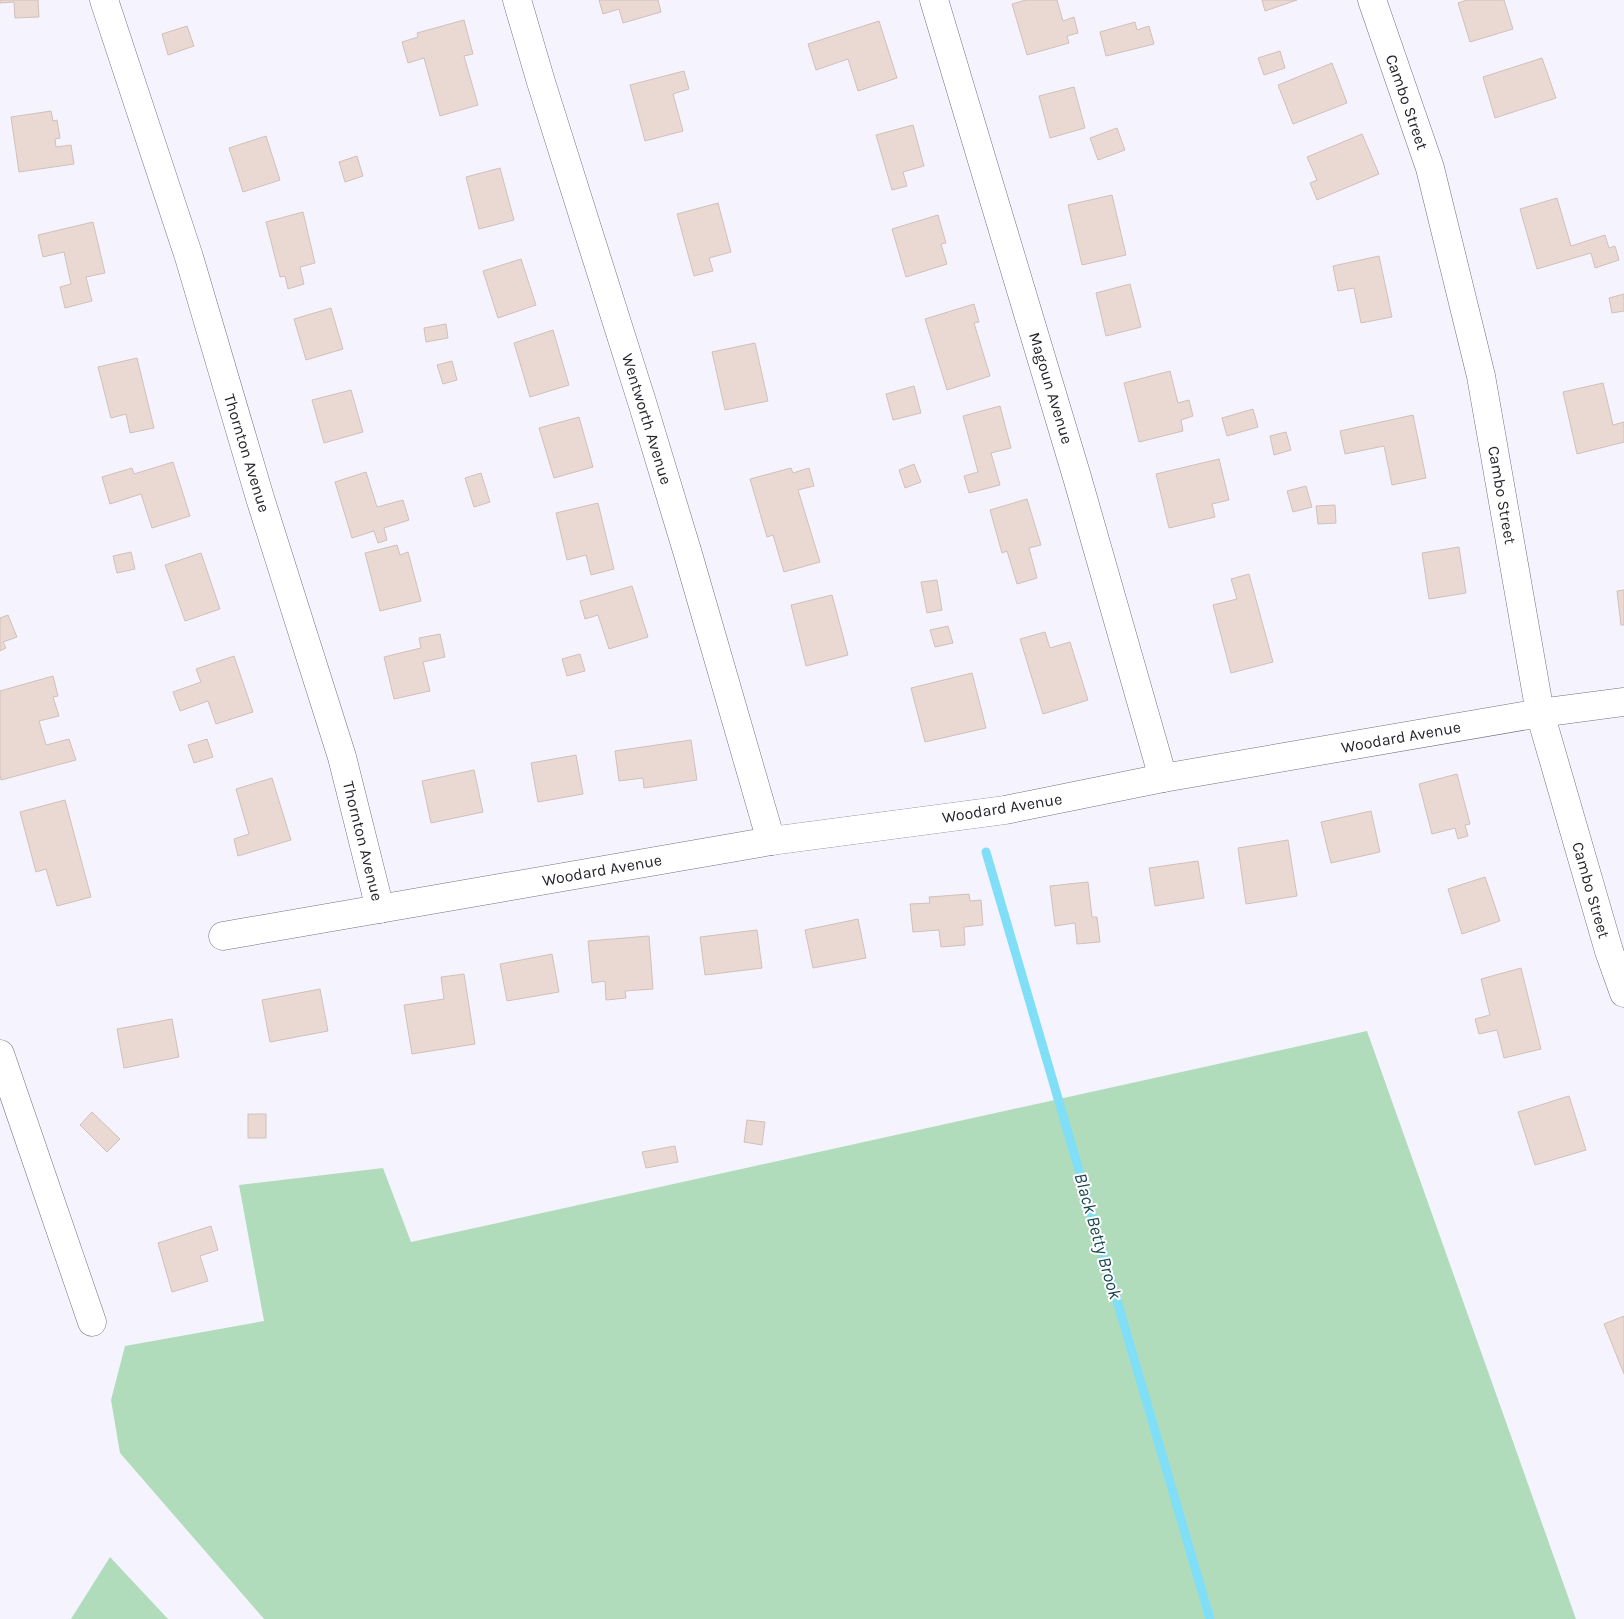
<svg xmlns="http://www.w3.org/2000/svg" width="1624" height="1619" font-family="Karla,sans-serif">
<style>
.green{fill:#b1dcbb}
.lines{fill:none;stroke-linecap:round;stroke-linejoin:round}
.stream{stroke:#80dff6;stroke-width:9}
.building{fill:#ead9d2;stroke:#d1c0ba}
.minor-casing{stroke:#72717f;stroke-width:29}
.minor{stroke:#fff;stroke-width:28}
.labels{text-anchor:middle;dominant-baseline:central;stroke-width:4;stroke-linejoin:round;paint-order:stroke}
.street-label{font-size:16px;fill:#25242a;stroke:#fff}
.water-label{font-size:18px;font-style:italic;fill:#1c4751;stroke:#fff}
</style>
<rect width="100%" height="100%" fill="#f5f4fe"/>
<!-- green -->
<g class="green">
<path d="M1367,1031L1576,1619H264L120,1453L111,1400L125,1346L264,1321L239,1185L383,1168L411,1242Z"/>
<path d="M110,1557L168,1619H71Z"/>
</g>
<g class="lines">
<!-- stream -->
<path class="stream" d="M986,852L1210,1619"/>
</g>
<!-- building -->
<g class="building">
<path d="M0,0H38L39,17L15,18L14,2L0,3Z"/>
<path d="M599,0H658L661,12L623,23L619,9L603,14Z"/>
<path d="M1026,0H1057L1063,21L1074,17L1078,33L1067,36L1069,43L1027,55L1012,4Z"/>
<path d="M1262,0H1297L1265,11Z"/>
<path d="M1467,0H1504L1513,29L1470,42L1458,3Z"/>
<path d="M464,20L473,54L464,56L478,105L440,116L424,58L408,63L402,42L418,37L417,33Z"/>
<path d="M879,21L897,78L858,91L848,59L816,70L808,44Z"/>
<path d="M1135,22L1137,30L1149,26L1154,44L1106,56L1100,32Z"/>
<path d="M187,26L194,46L168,55L162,34Z"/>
<path d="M1280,51L1285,68L1264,75L1258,58Z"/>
<path d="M1542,58L1556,98L1495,118L1483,77Z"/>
<path d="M1332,63L1347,103L1293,124L1278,85Z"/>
<path d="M684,71L689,89L673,94L683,131L645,141L630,85Z"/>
<path d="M1074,87L1085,128L1050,138L1039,96Z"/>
<path d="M51,111L53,121L57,120L60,138L55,139L56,147L71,145L74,164L19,172L11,117Z"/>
<path d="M913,125L924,166L903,172L907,186L892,190L876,135Z"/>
<path d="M1117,128L1125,150L1098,160L1090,138Z"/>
<path d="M1362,134L1379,174L1317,200L1310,183L1317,180L1307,157Z"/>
<path d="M266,136L280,180L243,192L229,148Z"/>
<path d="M357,156L363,176L345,182L339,162Z"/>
<path d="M500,168L514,220L479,229L466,177Z"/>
<path d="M1112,195L1126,255L1082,265L1068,205Z"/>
<path d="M1557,198L1571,246L1605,235L1609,248L1615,246L1619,260L1595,268L1591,253L1537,269L1520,209Z"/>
<path d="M718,203L731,252L709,258L713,271L694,276L677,214Z"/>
<path d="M303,212L315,263L300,267L304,284L288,289L285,276L280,277L266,222Z"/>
<path d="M938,215L946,243L941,244L947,264L906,277L892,229Z"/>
<path d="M93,222L105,273L86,277L92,301L65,308L60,287L71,284L64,252L43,257L38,235Z"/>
<path d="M1379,256L1392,317L1361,323L1354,288L1338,291L1333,266Z"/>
<path d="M521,259L536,305L498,318L483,271Z"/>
<path d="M1130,284L1141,327L1106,336L1096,293Z"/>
<path d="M1624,294V311L1612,313L1609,298Z"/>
<path d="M974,304L979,322L974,323L990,376L947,390L925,319Z"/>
<path d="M331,308L343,349L306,360L294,319Z"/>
<path d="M446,324L448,338L426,342L424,328Z"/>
<path d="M553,330L569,385L530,397L514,343Z"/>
<path d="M755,343L768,401L725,410L712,352Z"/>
<path d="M137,358L154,428L130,433L126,414L111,418L98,367Z"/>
<path d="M452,361L457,380L443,384L437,365Z"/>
<path d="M1170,371L1178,403L1189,400L1193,416L1181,420L1183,431L1139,442L1124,383Z"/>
<path d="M1603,383L1613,425L1624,422V442L1577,454L1563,392Z"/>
<path d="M914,386L921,413L893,420L886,394Z"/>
<path d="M351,390L363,432L324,443L312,400Z"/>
<path d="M1000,406L1011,448L991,453L1000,485L969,493L964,476L978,472L963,416Z"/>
<path d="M1253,409L1258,427L1227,436L1222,418Z"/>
<path d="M1413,415L1426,478L1392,485L1384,446L1345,454L1340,431Z"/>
<path d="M579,417L593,467L554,478L539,428Z"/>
<path d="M1286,432L1291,450L1274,455L1270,436Z"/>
<path d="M1219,459L1229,500L1212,504L1215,517L1169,528L1156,474Z"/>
<path d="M173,462L190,516L152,528L141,494L110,504L102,477L132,468L134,474Z"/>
<path d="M914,464L921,482L905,488L899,470Z"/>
<path d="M791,468L793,473L809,468L814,486L798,490L820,562L784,572L773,535L767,537L750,479Z"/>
<path d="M366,472L377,507L403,500L409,520L384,528L387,540L378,543L374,531L352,538L335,482Z"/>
<path d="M481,473L490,502L474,507L465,478Z"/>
<path d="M1306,486L1312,507L1293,512L1287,491Z"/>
<path d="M1027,499L1041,545L1029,548L1037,578L1017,584L1007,551L1002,553L990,510Z"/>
<path d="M598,503L614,569L591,575L586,555L567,560L556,513Z"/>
<path d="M1335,505L1336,523L1318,524L1316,506Z"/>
<path d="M397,545L400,555L408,552L421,601L380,611L365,553Z"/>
<path d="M1459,547L1466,593L1429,599L1422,553Z"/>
<path d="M131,552L135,569L117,573L113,556Z"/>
<path d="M201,553L220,609L185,621L165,565Z"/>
<path d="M1249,574L1273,662L1231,673L1213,605L1237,599L1231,579Z"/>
<path d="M937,580L942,610L927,613L921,582Z"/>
<path d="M632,586L648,637L609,649L598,615L585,619L580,601Z"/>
<path d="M1624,590V625H1621L1617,591Z"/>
<path d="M832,595L848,655L806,666L791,605Z"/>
<path d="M8,615L17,637L3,642L6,648L0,651V618Z"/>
<path d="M948,626L953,643L935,647L930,630Z"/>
<path d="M1045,632L1050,648L1070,642L1088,700L1043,714L1020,639Z"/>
<path d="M440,634L445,657L423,662L430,691L394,699L384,657L421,648L419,638Z"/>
<path d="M580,654L585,671L567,676L562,659Z"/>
<path d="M234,656L253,712L216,724L208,701L180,711L173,692L201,682L196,669Z"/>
<path d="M972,673L986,728L925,742L911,688Z"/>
<path d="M53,676L58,696L53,697L59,716L39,721L46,745L69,739L76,760L1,780L0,775V691Z"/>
<path d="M207,739L213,757L194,763L188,745Z"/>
<path d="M691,740L697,780L644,788L643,778L619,781L615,751Z"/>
<path d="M576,755L583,794L538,802L531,763Z"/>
<path d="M474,770L483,812L431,823L422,781Z"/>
<path d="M1457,774L1470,824L1465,825L1468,836L1458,839L1455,828L1432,834L1419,784Z"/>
<path d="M272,778L291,840L238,856L234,839L249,834L236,789Z"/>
<path d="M65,800L91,897L57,906L46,869L36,872L20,812Z"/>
<path d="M1371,811L1380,852L1331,863L1321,822Z"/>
<path d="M1288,840L1297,896L1246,904L1238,848Z"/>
<path d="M1198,861L1204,898L1155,906L1149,868Z"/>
<path d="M1485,877L1500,921L1462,934L1448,889Z"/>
<path d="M1088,882L1092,917H1097L1100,942L1077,944L1075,923L1055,926L1050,886Z"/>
<path d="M969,894L970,901L981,900L983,925L964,927L965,945L941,947L939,930L913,932L910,904L930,903L929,897Z"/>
<path d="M858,919L866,958L813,968L805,930Z"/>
<path d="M757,930L762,968L705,975L700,937Z"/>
<path d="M649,936L653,989L625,991L626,998L606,1000L605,981L592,983L588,941Z"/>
<path d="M552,954L559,992L507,1001L500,964Z"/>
<path d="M1521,968L1541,1049L1504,1058L1497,1030L1479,1034L1475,1019L1490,1015L1481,979Z"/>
<path d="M464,974L475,1044L412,1054L404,1005L444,999L441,977Z"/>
<path d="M320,989L328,1031L270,1042L262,1000Z"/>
<path d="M172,1019L179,1057L124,1068L117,1029Z"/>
<path d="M1569,1096L1586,1150L1535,1165L1518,1112Z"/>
<path d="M92,1112L120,1139L107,1152L80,1125Z"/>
<rect x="248" y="1114" width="18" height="24"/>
<path d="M747,1120L765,1122L762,1145L744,1142Z"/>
<path d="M675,1146L678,1162L646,1168L642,1152Z"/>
<path d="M211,1226L218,1250L200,1256L208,1281L172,1292L158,1243Z"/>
<path d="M1624,1316V1374L1604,1324Z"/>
</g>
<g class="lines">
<defs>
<g id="minor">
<path d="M104,0L189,257L260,498L342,757L380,909"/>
<path d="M517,0L541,82L642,402L688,554L771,841"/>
<path d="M934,0L1077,477L1163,778"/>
<path d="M1372,0L1430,168L1481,376L1540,713L1609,951L1624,993"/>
<path d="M223,936L771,841L1005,810L1163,778L1540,713L1624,702"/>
<path d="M0,1054L92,1322"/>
</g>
</defs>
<!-- minor casing -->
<use href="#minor" class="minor-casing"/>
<!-- minor -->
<use href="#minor" class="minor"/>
</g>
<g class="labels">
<!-- street labels -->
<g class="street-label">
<text transform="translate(1407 102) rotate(71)">Cambo Street</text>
<text transform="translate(1051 388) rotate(73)">Magoun Avenue</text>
<text transform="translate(647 419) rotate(73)">Wentworth Avenue</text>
<text transform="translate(247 453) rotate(73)">Thornton Avenue</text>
<text transform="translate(1502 495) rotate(80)">Cambo Street</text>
<text transform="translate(1401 737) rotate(-10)">Woodard Avenue</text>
<text transform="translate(1002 808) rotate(-9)">Woodard Avenue</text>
<text transform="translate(363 841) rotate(76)">Thornton Avenue</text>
<text transform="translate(602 870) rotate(-10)">Woodard Avenue</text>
<text transform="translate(1591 890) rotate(74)">Cambo Street</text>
</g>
<!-- water labels -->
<g class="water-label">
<text transform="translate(1098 1236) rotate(74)">Black Betty Brook</text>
</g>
</g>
</svg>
